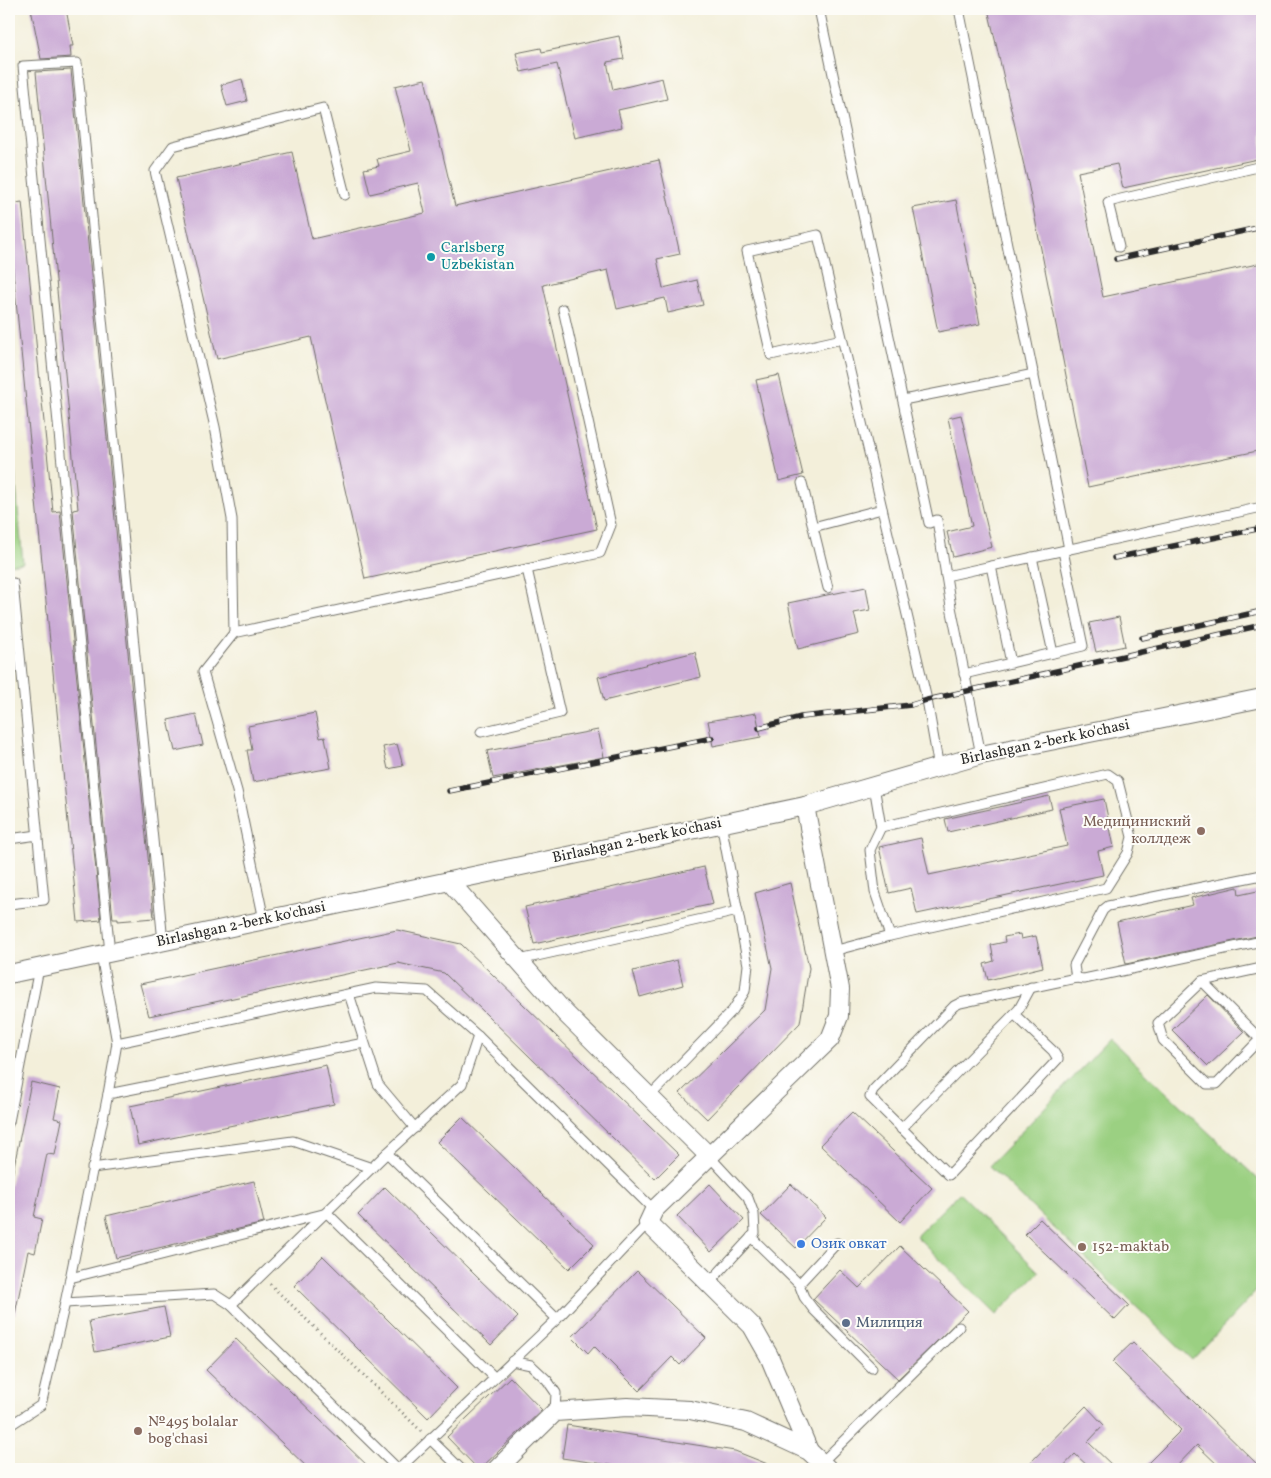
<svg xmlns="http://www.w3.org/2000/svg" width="1271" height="1478" font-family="Vollkorn,serif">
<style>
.grass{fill:#9bd082;stroke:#637e56}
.building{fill:#caaad5}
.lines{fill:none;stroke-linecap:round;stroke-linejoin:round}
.lane-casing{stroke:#717068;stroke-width:11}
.street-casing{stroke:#717068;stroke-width:20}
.path{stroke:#717068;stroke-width:3;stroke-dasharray:1 4;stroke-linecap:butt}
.lane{stroke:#fff;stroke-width:9}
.street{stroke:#fff;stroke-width:18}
.rail-casing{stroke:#2b2b2b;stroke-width:5.5}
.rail{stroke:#fdfcf7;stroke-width:4;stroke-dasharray:11;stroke-linecap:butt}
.culture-dot{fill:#0f9aa8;stroke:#fdfcf7;stroke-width:2}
.education-dot{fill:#8d6e63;stroke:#fdfcf7;stroke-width:2}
.shop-dot{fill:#3f7fe0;stroke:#fdfcf7;stroke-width:2}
.service-dot{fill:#5c6f8a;stroke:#fdfcf7;stroke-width:2}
.labels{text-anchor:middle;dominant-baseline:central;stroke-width:4;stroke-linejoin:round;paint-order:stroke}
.culture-label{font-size:15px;fill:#0d838f;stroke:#fdfcf7;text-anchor:start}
.street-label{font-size:15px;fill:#2b2b2b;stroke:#fdfcf7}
.education-label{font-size:15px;fill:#785e54;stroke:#fdfcf7;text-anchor:start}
.shop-label{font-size:15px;fill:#366cbe;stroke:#fdfcf7;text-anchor:start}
.service-label{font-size:15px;fill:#4e5e75;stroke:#fdfcf7;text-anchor:start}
</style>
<rect width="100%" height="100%" fill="#fdfcf7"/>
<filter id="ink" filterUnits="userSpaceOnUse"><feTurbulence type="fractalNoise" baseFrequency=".02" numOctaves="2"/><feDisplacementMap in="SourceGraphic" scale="10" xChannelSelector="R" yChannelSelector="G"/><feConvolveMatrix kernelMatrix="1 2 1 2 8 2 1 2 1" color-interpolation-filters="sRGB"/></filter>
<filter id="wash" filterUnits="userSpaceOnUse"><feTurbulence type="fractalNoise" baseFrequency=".0096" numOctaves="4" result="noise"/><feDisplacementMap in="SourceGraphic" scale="20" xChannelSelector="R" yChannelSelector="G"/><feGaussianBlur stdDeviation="1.12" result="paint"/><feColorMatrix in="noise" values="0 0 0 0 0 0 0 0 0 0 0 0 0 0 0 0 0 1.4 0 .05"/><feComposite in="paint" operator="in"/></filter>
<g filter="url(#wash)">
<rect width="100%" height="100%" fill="#f3efda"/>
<!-- grass -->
<g class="grass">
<path d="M9,411L23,563L9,565Z"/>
<path d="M1110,1039L1262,1183V1285L1192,1360L989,1166Z"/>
<path d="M959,1193L1039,1272L996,1315L916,1236Z"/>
</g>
<g id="blocks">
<!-- building -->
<g class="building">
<path d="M31,9H66L73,46H70L71,57L41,59Z"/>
<path d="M988,9H1262V158L1123,188L1117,164L1078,172L1103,297L1262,263V450L1088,487L1028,183Z"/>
<path d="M619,36L624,59L607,62L613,90L662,78L667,99L618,110L622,127L575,138L557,64L521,72L516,53L541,48L542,52Z"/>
<path d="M71,70L154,918L118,921V919H113L73,510L78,509L36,72Z"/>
<path d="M242,79L247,101L227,106L221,85Z"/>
<path d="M425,79L455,206L659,160L680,254L657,259L663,288L697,280L703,305L668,313L665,298L617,309L608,270L543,285L597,529L365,579L311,337L217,359L176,178L292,152L312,239L425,213L418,183L370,194L364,169L379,166L377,159L411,151L395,86Z"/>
<path d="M956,200L980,324L938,332L913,208Z"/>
<path d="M22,202L53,512L60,511L101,920L78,922L9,231V204Z"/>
<path d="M779,375L803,475L779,481L756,380Z"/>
<path d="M961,415L992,547L953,557L947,532L972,526L948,418Z"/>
<path d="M866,587L870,610L854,613L859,634L798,649L788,603Z"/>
<path d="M1119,617L1125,646L1096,652L1089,623Z"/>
<path d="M695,652L701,677L604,701L598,677Z"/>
<path d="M315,713L320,738L325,737L331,768L253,782L247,750H252L248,726Z"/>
<path d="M756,713L761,737L713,746L708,721Z"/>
<path d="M196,714L203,745L175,751L168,720Z"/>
<path d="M598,730L604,757L493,778L487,751Z"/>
<path d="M397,744L403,766L388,769L383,747Z"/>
<path d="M1049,796L1052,809L948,832L945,819Z"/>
<path d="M1104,799L1114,847L1098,851L1103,875L917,914L911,888L889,893L879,847L921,838L929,875L1067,846L1059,808Z"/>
<path d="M704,867L713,904L534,944L525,907Z"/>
<path d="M790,883L809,968L800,1023L707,1119L680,1093L765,1010L772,968L755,893Z"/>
<path d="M1238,887L1239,895L1262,890V935L1126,964L1117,922L1193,905L1191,898Z"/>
<path d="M397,930L461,944L679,1155L655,1179L444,973L398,963L149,1016L140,984Z"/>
<path d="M1020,934L1021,939L1036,936L1043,967L988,980L984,964L994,961L991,945L1005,942L1004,937Z"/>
<path d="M677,960L683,985L640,997L633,971Z"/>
<path d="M1208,995L1244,1032L1208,1066L1172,1030Z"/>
<path d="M326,1065L334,1104L138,1145L130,1106Z"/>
<path d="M31,1082L60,1089L54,1118L62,1120L55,1155L47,1154L34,1217L42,1219L35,1253L28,1251L15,1314L9,1313V1191Z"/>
<path d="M852,1112L932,1188L900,1222L820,1145Z"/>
<path d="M462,1117L594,1244L569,1269L437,1142Z"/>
<path d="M254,1181L264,1223L116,1258L106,1216Z"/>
<path d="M710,1184L744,1220L711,1252L677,1216Z"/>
<path d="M791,1184L826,1217L796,1248L761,1215Z"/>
<path d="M385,1187L518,1317L491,1345L358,1215Z"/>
<path d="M1040,1219L1129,1305L1115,1320L1025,1234Z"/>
<path d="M900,1246L968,1311L898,1379L813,1299L840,1270L859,1288Z"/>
<path d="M323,1256L457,1388L428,1418L294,1286Z"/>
<path d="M637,1271L706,1338L680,1365L672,1357L639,1391L594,1346L588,1353L572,1337Z"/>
<path d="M164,1307L170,1337L95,1352L89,1321Z"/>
<path d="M236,1339L371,1469H309L206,1370Z"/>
<path d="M1133,1342L1262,1469H1222L1197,1445L1174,1469H1142L1181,1430L1112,1362Z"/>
<path d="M510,1377L542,1410L480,1469H478L447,1437Z"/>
<path d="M1086,1406L1104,1425L1088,1442L1116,1469H1091L1075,1454L1061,1469H1024Z"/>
<path d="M567,1425L735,1451L780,1469H637L562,1458Z"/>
</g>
</g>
</g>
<g filter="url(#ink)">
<use href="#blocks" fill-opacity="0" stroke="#717068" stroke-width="1"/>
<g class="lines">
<defs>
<g id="lane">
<path d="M819,9L929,523L937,520L951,607L981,755"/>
<path d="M959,9L1069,549"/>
<path d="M1119,247L1108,202L1262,166"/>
<path d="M842,339L771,355L747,251L818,235L927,700L939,768"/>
<path d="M903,400L1034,374"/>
<path d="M802,483L813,527"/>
<path d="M1032,557L1053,653"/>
<path d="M991,566L1011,663"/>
<path d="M946,576L1262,507"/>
<path d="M9,583H13L44,900L9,904"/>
<path d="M828,588L813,527L882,509"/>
<path d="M234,633L232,519L215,427L155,171L173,146L323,108L345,195"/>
<path d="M964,674L1083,646L1063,551"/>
<path d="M481,732L560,713L527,569"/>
<path d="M881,827L1108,774L1118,781L1132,837L1128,853L1106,888L890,936"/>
<path d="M9,839L38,835"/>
<path d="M1262,875L1108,906L1103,910L1074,965L1076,978L1084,979L1262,941"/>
<path d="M264,920L237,791L203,672L234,633L600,553L611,525L563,309"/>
<path d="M833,951L890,936L875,892L870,850L881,827L874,786"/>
<path d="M110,953L23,66L77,63L163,942"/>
<path d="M519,960L738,911"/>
<path d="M1262,968L1202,981L1158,1023L1163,1040L1207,1084H1217L1262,1037"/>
<path d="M1202,981L1260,1039"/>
<path d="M349,994L378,1084L415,1128"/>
<path d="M1014,1014L1053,1051L1058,1059L949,1175L870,1097L873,1090L954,1006L960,1003L1076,978"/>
<path d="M117,1043L376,988L427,991L478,1036L654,1210"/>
<path d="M108,1094L364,1043"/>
<path d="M649,1097L733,1010L745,991L748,965L721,823"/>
<path d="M9,1122L39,968"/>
<path d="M901,1129L1019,1009L1031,987"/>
<path d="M387,1153L557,1319"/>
<path d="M92,1168L293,1141L372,1168"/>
<path d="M751,1237L799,1284L804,1297L813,1309L872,1368"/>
<path d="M70,1278L327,1213L494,1377"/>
<path d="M709,1283L755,1233L754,1214L748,1198L710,1157"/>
<path d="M799,1284L837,1243"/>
<path d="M65,1303L214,1294L231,1305L387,1153L462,1084L478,1036"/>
<path d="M231,1305L398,1469"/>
<path d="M512,1361L531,1365L547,1380L556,1393L555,1412"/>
<path d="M9,1426L41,1405L65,1303L108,1094L117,1043L101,955"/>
<path d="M430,1439L461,1469"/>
<path d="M821,1463L959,1327"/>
<path d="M399,1469L557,1319L648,1223"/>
</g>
<g id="street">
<path d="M805,806L840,989L839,1016L830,1039L654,1210L648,1223L752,1326L769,1356L809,1451"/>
<path d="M449,881L565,1013L710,1157"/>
<path d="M9,974L805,806L981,755L1262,698"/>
<path d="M497,1469L555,1412L627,1407L690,1410L746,1422L809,1451L828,1469"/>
</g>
</defs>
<!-- lane casing -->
<use href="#lane" class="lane-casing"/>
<!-- street casing -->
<use href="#street" class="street-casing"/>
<!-- path -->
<path class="path" d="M270,1284L421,1431"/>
<!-- lane -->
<use href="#lane" class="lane"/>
<!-- street -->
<use href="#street" class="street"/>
<defs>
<g id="rail">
<path d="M1116,259L1262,227"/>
<path d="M1114,558L1262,528"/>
<path d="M1142,638L1262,611"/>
<path d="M759,728L801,717L911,705L927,700L1262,625"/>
<path d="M449,791L712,738"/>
</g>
</defs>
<!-- rail casing -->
<use href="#rail" class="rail-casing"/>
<!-- rail -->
<use href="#rail" class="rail"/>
</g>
</g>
<!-- markers -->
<circle class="culture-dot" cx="431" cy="257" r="5"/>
<g class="education-dot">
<circle cx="1201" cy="831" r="5"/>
<circle cx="1082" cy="1247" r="5"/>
<circle cx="138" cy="1431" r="5"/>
</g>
<circle class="shop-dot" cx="801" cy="1244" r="5"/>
<circle class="service-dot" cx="846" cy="1323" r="5"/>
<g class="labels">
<!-- culture labels -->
<g class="culture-label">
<text x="441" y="248">Carlsberg<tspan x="441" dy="17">Uzbekistan</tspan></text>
</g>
<!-- street labels -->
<g class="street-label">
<text transform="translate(1045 743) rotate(-12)">Birlashgan 2-berk ko'chasi</text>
<text transform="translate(637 841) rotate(-12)">Birlashgan 2-berk ko'chasi</text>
<text transform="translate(241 925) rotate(-12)">Birlashgan 2-berk ko'chasi</text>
</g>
<!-- education labels -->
<g class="education-label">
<text x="1191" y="822" text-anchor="end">Медициниский<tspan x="1191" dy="17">коллдеж</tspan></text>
<text x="1092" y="1247">152-maktab</text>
<text x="148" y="1422">№495 bolalar<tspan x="148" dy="17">bog'chasi</tspan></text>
</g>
<!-- shop labels -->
<g class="shop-label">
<text x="811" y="1244">Озик овкат</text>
</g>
<!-- service labels -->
<g class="service-label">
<text x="856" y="1323">Милиция</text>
</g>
</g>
<!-- margin -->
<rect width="1271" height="1478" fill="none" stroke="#fdfcf7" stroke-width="30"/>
</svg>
